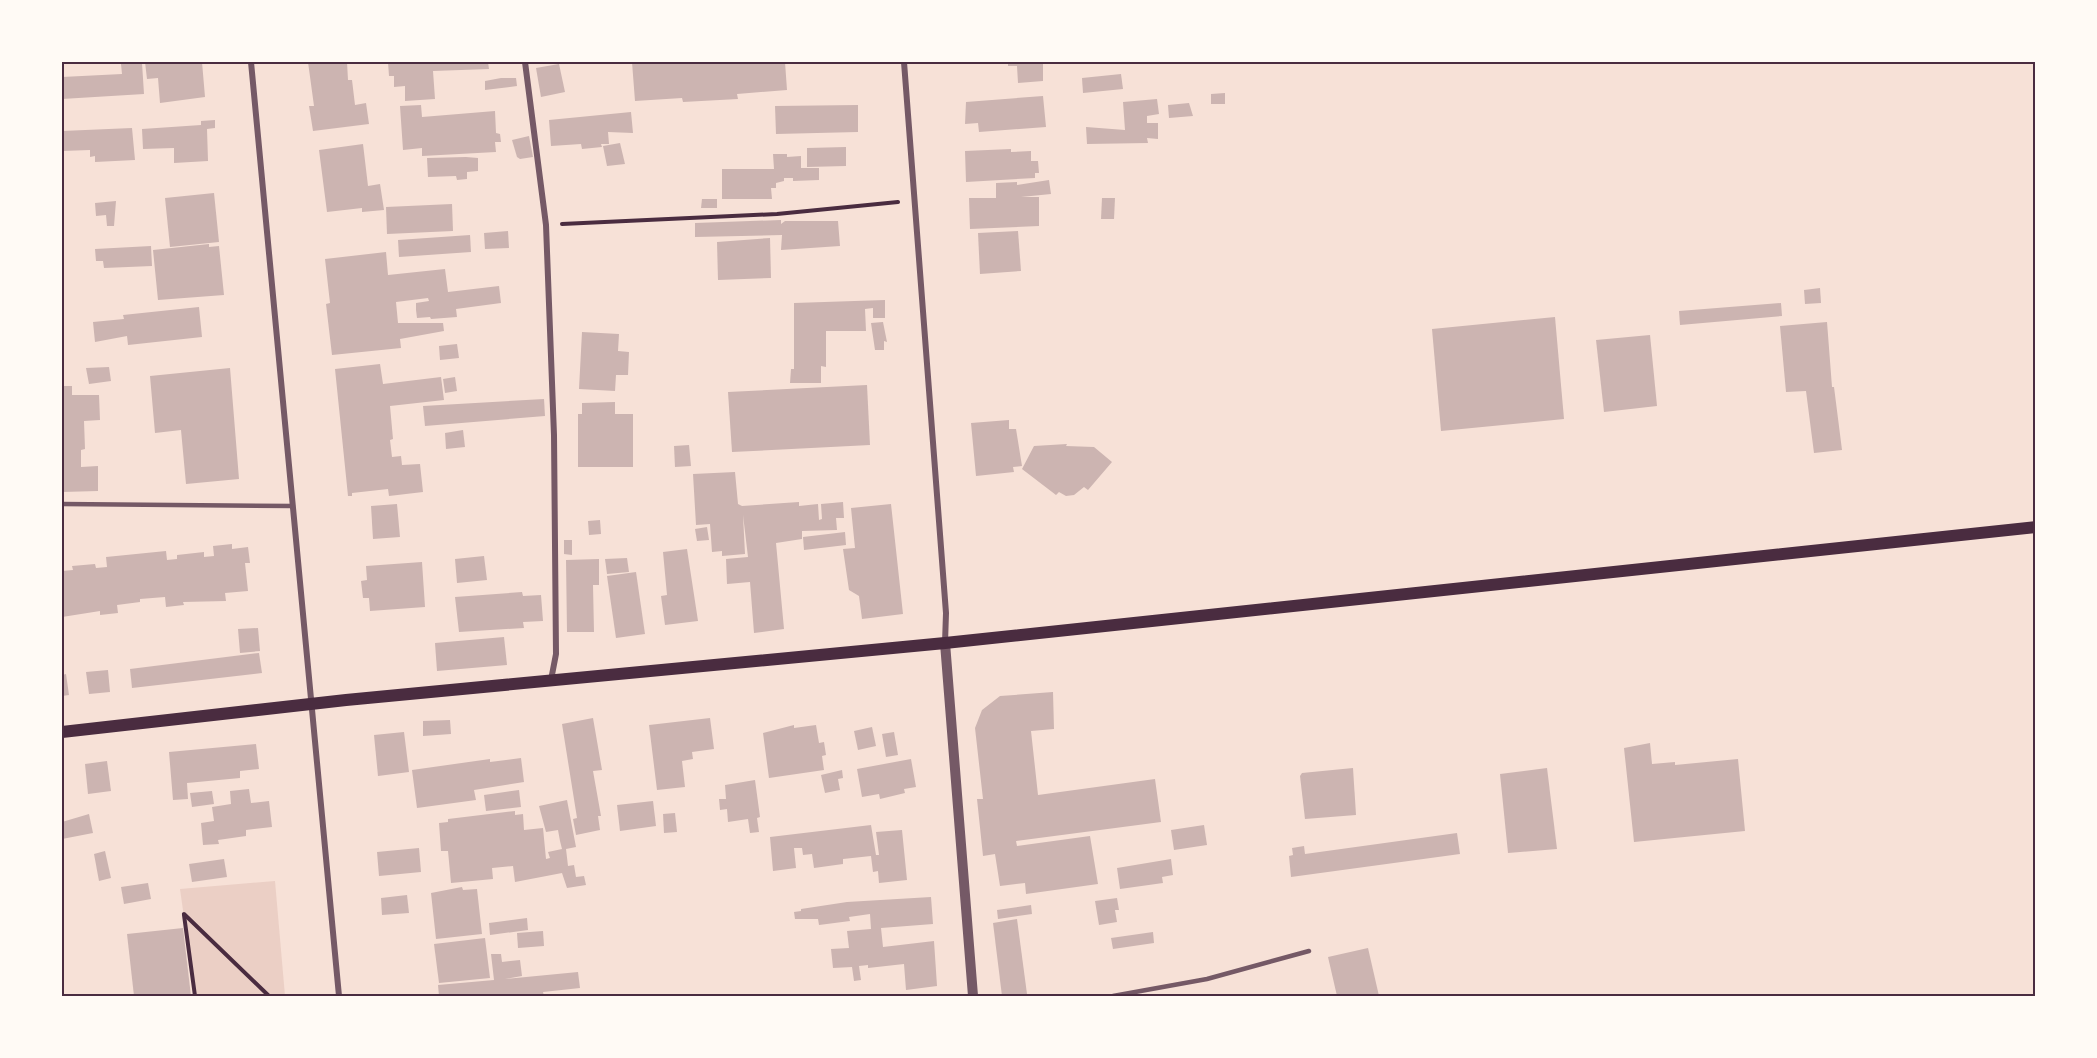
<svg xmlns="http://www.w3.org/2000/svg" width="2097" height="1058" font-family="Ubuntu,sans-serif">
<style>
.green{fill:#ebcfc5}
.building{fill:#ccb4b1}
.lines{fill:none;stroke-linecap:round;stroke-linejoin:round}
.path{stroke:#4a2c40;stroke-width:4}
.service{stroke:#755966;stroke-width:4.5}
.minor{stroke:#755966;stroke-width:6}
.tertiary{stroke:#755966;stroke-width:10}
.secondary{stroke:#4a2c40;stroke-width:12}
.neatline{fill:none;stroke:#4a2c40;stroke-width:2}
</style>
<rect width="100%" height="100%" fill="#f7e1d7"/>
<!-- green -->
<path class="green" d="M275,881L285,996H195L180,889Z"/>
<!-- building -->
<g class="building">
<path d="M145,62H202L205,97L160,103L158,78L147,79Z"/>
<path d="M308,62H347L348,80H352L355,105L366,103L369,124L313,131L309,106H314Z"/>
<path d="M388,62H488L489,69L433,71L435,99L405,101V86L394,87V76H389Z"/>
<path d="M632,62H785L787,90L737,94L738,99L683,102L682,98L635,101Z"/>
<path d="M1008,62H1043V81L1018,83L1017,66H1008Z"/>
<path d="M142,63L144,94L62,99V77L122,74L121,64Z"/>
<path d="M559,64L565,92L541,97L536,68Z"/>
<path d="M1121,74L1123,89L1083,93L1082,78Z"/>
<path d="M501,78H516L517,86L485,90V81Z"/>
<path d="M1225,93V104H1211V94Z"/>
<path d="M1043,96L1046,127L979,132L978,123L965,124L966,102Z"/>
<path d="M1157,99L1159,114L1147,116V123H1158V139L1147,138L1148,143L1087,144L1086,127L1125,130L1123,102Z"/>
<path d="M1189,103L1193,116L1169,118L1168,105Z"/>
<path d="M421,105L422,117L495,111L496,133L500,134L501,142H495L496,152L422,156V148L403,150L400,106Z"/>
<path d="M858,105V132L776,134L775,106Z"/>
<path d="M631,112L633,133L608,132L609,144H601L602,147L582,149L581,144L551,146L549,120Z"/>
<path d="M215,120V128L207,129L208,161L174,163V148L143,149L142,129L201,125V121Z"/>
<path d="M132,128L135,160L95,162V156L90,157V150L62,151V131Z"/>
<path d="M529,136L533,157L520,159L517,157L512,140Z"/>
<path d="M620,143L625,164L607,166L603,146Z"/>
<path d="M363,144L368,186L380,184L384,210L362,212V208L327,212L319,150Z"/>
<path d="M846,147V166L807,167V148Z"/>
<path d="M1011,149V152L1031,151V161H1038L1039,173H1035V178L966,182L965,151Z"/>
<path d="M773,154H787V157L801,156V168H819V180L793,181V178H784V181L776,183V188H771L772,199H722V169H774Z"/>
<path d="M466,157L478,158V171L467,172V179L457,180L456,176L428,177L427,158Z"/>
<path d="M1049,180L1051,194L1021,197H1039V226L970,229L969,198H996V183L1017,182V185Z"/>
<path d="M214,193L219,242L170,247L165,198Z"/>
<path d="M1102,198H1115L1114,219H1101Z"/>
<path d="M702,199H717V208H701Z"/>
<path d="M116,201L114,226H107L106,215L96,216L95,203Z"/>
<path d="M452,204L453,231L387,234L386,207Z"/>
<path d="M781,220V224L785,221H838L840,246L781,250L782,235L695,237V223Z"/>
<path d="M508,231L509,248L485,249L484,233Z"/>
<path d="M1018,231L1021,271L980,274L978,233Z"/>
<path d="M470,235L471,252L399,257L398,240Z"/>
<path d="M770,238L771,278L718,280L717,242Z"/>
<path d="M209,244V247L219,246L224,295L158,300L153,250Z"/>
<path d="M151,246L152,266L104,268L103,261H96L95,249Z"/>
<path d="M386,252L388,275L445,269L448,292L499,286L501,303L456,309L457,317L431,319L430,317L417,318L416,310V303L429,301L428,298L396,302L398,323H443L444,331L400,339L401,348L332,355L326,304L330,303L325,259Z"/>
<path d="M1820,288L1821,303L1805,304L1804,290Z"/>
<path d="M885,300V318H873V308L865,309L866,331H826V367L821,366V383H790L791,369H794V303Z"/>
<path d="M1781,303L1782,316L1680,325L1679,311Z"/>
<path d="M199,307L202,337L128,345L127,336L95,342L93,322L124,319L123,315Z"/>
<path d="M1555,317L1564,419L1441,431L1432,329Z"/>
<path d="M883,322L887,342L884,341V350H875L871,323Z"/>
<path d="M1827,322L1832,387H1834L1842,450L1814,453L1806,391L1786,392L1780,326Z"/>
<path d="M582,332L619,334L618,351L629,352L628,375H616L615,391L579,389Z"/>
<path d="M1650,335L1657,406L1604,412L1596,340Z"/>
<path d="M457,344L459,358L440,360L439,346Z"/>
<path d="M380,364L383,384L441,377L444,400L390,406L393,439L390,440L392,457L401,456L402,465L420,464L423,492L389,496L388,489L352,493V496H348L335,369Z"/>
<path d="M109,367L111,381L89,384L86,368Z"/>
<path d="M230,368L239,479L186,484L181,430L155,433L150,376Z"/>
<path d="M455,377L457,391L445,393L443,379Z"/>
<path d="M867,385L870,445L732,452L728,392Z"/>
<path d="M62,386H72V395H99L100,420L84,421L85,449L81,450V467L98,466V491L62,492Z"/>
<path d="M544,399L545,416L425,426L423,406Z"/>
<path d="M615,402V414H633V467H578V414H582V403Z"/>
<path d="M1009,420V429H1016L1022,466L1013,467L1014,472L976,476L971,423Z"/>
<path d="M463,430L465,447L446,449L445,433Z"/>
<path d="M1067,444L1066,446L1094,447L1112,462L1088,490L1084,487L1074,495L1066,496L1059,492L1056,495L1022,469L1034,446Z"/>
<path d="M689,445L691,466L675,467L674,446Z"/>
<path d="M735,472L738,504L742,506L799,502V506L818,504L819,520L822,519L821,504L843,502L844,518H836L837,530L802,531V539L776,543L784,629L754,633L750,582L727,584L726,559L748,557L743,515L745,554L722,556V551L712,552L710,524L696,525L693,474Z"/>
<path d="M397,504L400,537L373,539L371,506Z"/>
<path d="M891,504L903,614L862,619L859,596L849,590L843,549L855,548L851,508Z"/>
<path d="M600,520L601,534L589,535L588,521Z"/>
<path d="M707,527L709,540L697,541L695,529Z"/>
<path d="M845,532L846,545L804,550L803,537Z"/>
<path d="M564,540H572V555L564,554Z"/>
<path d="M232,544V549L248,547L250,563H245L248,591L225,593L226,601L183,602L184,605L166,607L165,597L140,599V602L117,605L118,613L100,615V611L62,617V571L73,570L72,566L95,564L96,568L107,567L106,557L166,551L167,560L177,559V555L204,552V557L214,556L213,546Z"/>
<path d="M687,549L698,621L665,625L661,596L667,595L663,552Z"/>
<path d="M484,556L487,580L457,583L455,559Z"/>
<path d="M627,558L629,572L607,574L605,559Z"/>
<path d="M599,559V585H593L594,632H567L566,560Z"/>
<path d="M422,562L425,607L370,611L369,598H363L361,581L367,580L366,566Z"/>
<path d="M636,572L645,634L616,638L607,576Z"/>
<path d="M522,592L523,596L541,595L543,621L523,622L524,628L459,632L455,597Z"/>
<path d="M258,628L260,651L240,653L238,629Z"/>
<path d="M504,637L507,665L437,671L435,643Z"/>
<path d="M259,653L262,673L132,688L130,669Z"/>
<path d="M108,670L110,692L89,694L86,672Z"/>
<path d="M66,674L69,695L62,696V675Z"/>
<path d="M1053,692L1054,729L1031,731L1038,795L1155,779L1161,822L1016,841L1017,846L1090,836L1098,884L1026,894L1025,883L1000,886L995,854L983,856L977,799H983L975,728L982,710L1000,696Z"/>
<path d="M593,718L602,770L593,771L601,816H598L600,830L576,835L573,819L577,818L562,724Z"/>
<path d="M710,718L714,749L692,752L693,759L682,761L685,787L657,790L649,725Z"/>
<path d="M450,720L451,734L423,736V721Z"/>
<path d="M794,725V728L816,725L819,743L824,742L826,755L822,756L824,770L769,778L763,733Z"/>
<path d="M872,727L876,746L858,750L854,731Z"/>
<path d="M404,732L409,772L378,776L374,735Z"/>
<path d="M894,732L898,755L886,757L882,734Z"/>
<path d="M1650,743L1652,764L1675,762V765L1738,759L1745,831L1634,842L1624,748Z"/>
<path d="M256,744L259,769L240,771V778L187,783L188,799L173,800L169,752Z"/>
<path d="M521,758L524,782L474,790L476,800L417,808L412,770L490,759V762Z"/>
<path d="M911,759L916,787L904,789L905,793L880,799L879,794L862,797L857,769Z"/>
<path d="M107,761L111,791L88,794L85,764Z"/>
<path d="M1353,768L1356,815L1305,819L1300,776L1302,773Z"/>
<path d="M1547,768L1557,849L1508,853L1500,774Z"/>
<path d="M842,770L843,778L838,779L840,790L825,793L821,775Z"/>
<path d="M755,780L760,817L757,818L759,832L750,833L748,819L728,822L727,809L720,810L719,799H726L725,785Z"/>
<path d="M249,789L251,803L269,801L272,827L246,830V836L218,840L219,844L203,845L201,823L214,821L212,807L231,804L230,791Z"/>
<path d="M519,790L521,807L486,811L484,795Z"/>
<path d="M212,791L214,804L192,807L190,793Z"/>
<path d="M567,800L576,847L566,849L568,866L574,865L576,877L584,876L586,885L567,888L562,873L515,882L513,866L492,868L493,879L451,883L448,851H441L439,823L448,822V819L515,811V815L523,814L524,830L543,828L546,859L550,858L548,852L562,849L560,841L558,830L546,832L539,806Z"/>
<path d="M653,801L656,826L620,831L617,805Z"/>
<path d="M675,813L677,832L664,833L663,814Z"/>
<path d="M89,814L93,833L62,839V822Z"/>
<path d="M871,825L876,855H879L876,832L902,830L907,880L879,883L878,871L873,872L871,856L843,859V864L814,868L812,854L803,855L802,848H794L796,868L773,871L770,837Z"/>
<path d="M1204,825L1207,845L1174,850L1171,830Z"/>
<path d="M1457,833L1460,854L1291,877L1289,856L1293,855L1292,848L1304,846L1305,854Z"/>
<path d="M419,848L421,872L379,876L377,852Z"/>
<path d="M105,851L111,878L99,881L94,854Z"/>
<path d="M224,859L227,877L192,882L189,864Z"/>
<path d="M1171,859L1173,875L1162,877L1163,883L1120,889L1117,868Z"/>
<path d="M148,883L151,899L124,904L121,887Z"/>
<path d="M462,887L463,890L477,889L482,934L436,939L431,893Z"/>
<path d="M407,895L409,913L382,915L381,898Z"/>
<path d="M931,897L933,924L881,928L883,947L934,941L937,986L906,990L904,964L868,968V965L859,966L861,980L854,981L852,967L833,968L831,949L849,948L847,931L871,929L870,914L849,917L850,921L819,925L818,919H795L794,912L801,911V909L847,902Z"/>
<path d="M1117,898L1119,910H1115L1117,922L1099,925L1095,901Z"/>
<path d="M1031,905L1032,914L998,919L997,910Z"/>
<path d="M527,918L528,930L490,935L489,923Z"/>
<path d="M1017,919L1027,994L1002,996L993,923Z"/>
<path d="M183,928L191,996H134L127,934Z"/>
<path d="M543,931L544,946L518,948L517,933Z"/>
<path d="M1153,932L1154,943L1113,949L1111,938Z"/>
<path d="M485,938L490,978L439,983L434,944Z"/>
<path d="M1368,948L1379,996H1337L1328,957Z"/>
<path d="M491,954H501L502,962L520,960L522,976L505,979L578,972L580,988L543,992L544,996H439L438,985L494,980Z"/>
</g>
<g class="lines">
<!-- path -->
<g class="path">
<path d="M562,224L777,214L898,202"/>
<path d="M184,914L269,996"/>
<path d="M184,915L195,996"/>
</g>
<!-- service -->
<g class="service">
<path d="M62,504L293,506"/>
<path d="M1113,996L1207,979L1309,951"/>
</g>
<!-- minor -->
<g class="minor">
<path d="M251,62L339,996"/>
<path d="M525,62L546,225L554,435L556,654L551,680"/>
<path d="M904,62L946,613L945,643"/>
</g>
<!-- tertiary -->
<path class="tertiary" d="M945,643L973,996"/>
<!-- secondary -->
<path class="secondary" d="M62,732L346,700L945,643L2036,527"/>
</g>
<!-- border -->
<rect width="2097" height="1058" fill="none" stroke="#fffaf5" stroke-width="126"/>
<rect x="63" y="63" width="1971" height="932" class="neatline"/>
</svg>
